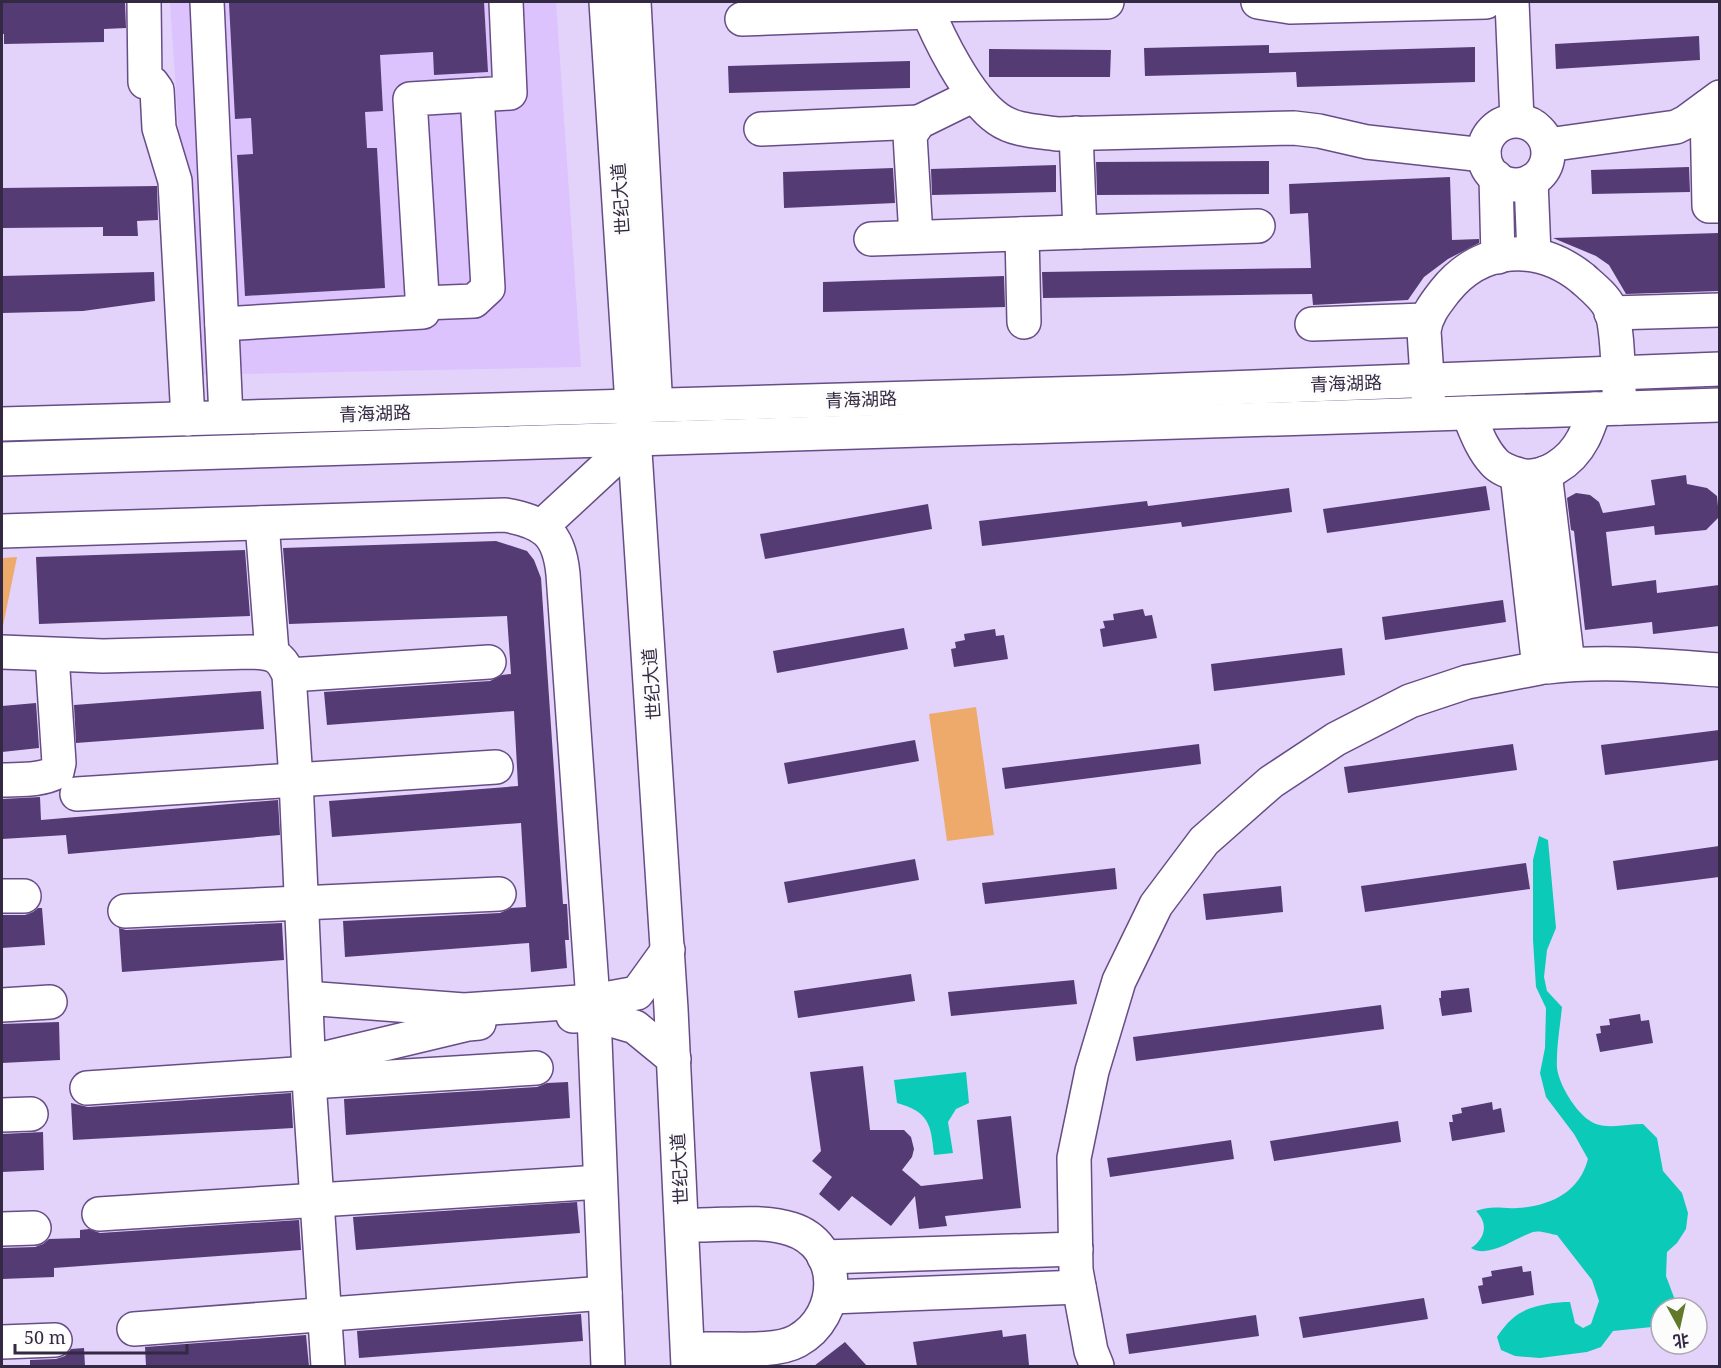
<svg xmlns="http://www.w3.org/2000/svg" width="1721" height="1368" font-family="'Noto Serif','Noto Sans SC',serif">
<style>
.built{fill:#dcc3fe}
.green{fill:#edaa6a}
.water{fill:#0ccab8}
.building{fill:#553b73}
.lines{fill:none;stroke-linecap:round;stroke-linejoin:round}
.minor-casing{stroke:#674d86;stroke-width:36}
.major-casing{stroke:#674d86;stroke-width:36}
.minor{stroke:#fff;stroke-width:33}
.major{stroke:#fff;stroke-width:33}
.labels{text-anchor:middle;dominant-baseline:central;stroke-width:6;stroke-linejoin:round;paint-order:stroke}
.street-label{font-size:18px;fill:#342942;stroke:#fcfcfc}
</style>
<rect width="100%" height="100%" fill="#e3d3fb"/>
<!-- built -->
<path class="built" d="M170,2H556L581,367L195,375Z"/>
<!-- green -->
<g class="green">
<path d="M17,557L2,631V558Z"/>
<path d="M976,707L994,835L947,841L929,714Z"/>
</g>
<!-- water -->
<g class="water">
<path d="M1539,836L1548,840L1556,928L1547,950L1544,977L1547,991L1562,1007C1560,1027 1556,1049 1557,1068C1559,1086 1579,1118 1596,1124C1610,1129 1628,1124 1643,1124L1657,1138L1663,1171L1682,1193L1688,1213L1686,1229L1677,1243L1667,1252L1666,1276L1678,1308H1661V1338L1652,1327L1613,1331L1601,1347L1587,1352L1540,1358L1515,1356L1501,1350L1497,1337C1501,1331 1506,1324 1512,1319C1525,1306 1552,1302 1570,1302L1575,1323L1583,1328L1591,1324L1599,1301L1592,1280L1557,1235C1550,1234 1540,1230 1533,1232C1515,1238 1489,1259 1471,1248C1485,1239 1489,1224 1476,1211C1493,1205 1501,1209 1517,1208C1550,1206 1579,1193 1588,1159L1574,1134L1546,1097L1540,1073L1545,1048L1546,1008L1536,987L1533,940V860Z"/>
<path d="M966,1072L969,1103L956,1109L948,1122L953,1153L934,1155C931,1124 929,1112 897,1103L894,1080Z"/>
</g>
<!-- building -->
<g class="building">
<path d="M2,2H125L126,28L104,29V42L4,44V34H2Z"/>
<path d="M255,2H484L488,72L434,75L433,52L380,55L383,111L365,112L367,148H377L385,288L245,296L237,155L253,154L251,118L235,119L229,3Z"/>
<path d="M1699,36L1700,60L1556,69L1555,44Z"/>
<path d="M1269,45V53L1475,47V82L1297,87L1296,72L1145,76L1144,48Z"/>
<path d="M989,49L1111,50L1110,77H989Z"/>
<path d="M910,61V88L729,93L728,66Z"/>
<path d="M1269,161V194L1097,195L1096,162Z"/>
<path d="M1056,165V192L932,195L931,169Z"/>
<path d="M1689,167L1690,192L1592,194L1591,170Z"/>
<path d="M893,168L895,203L784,208L783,172Z"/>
<path d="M1450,177L1452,240L1479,239V243L1448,259L1424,277L1408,300L1313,305L1312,294L1043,298L1042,272L1311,268L1308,213L1290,214L1289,184Z"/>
<path d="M157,186L158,220L137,221L138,236H103V227L2,228V188Z"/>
<path d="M1719,233V291L1626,294L1609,265L1596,256L1553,238Z"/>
<path d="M154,272L155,301L83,311L2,313V276Z"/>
<path d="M1004,276L1005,307L823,312V282Z"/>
<path d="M1686,475L1687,484L1707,488L1717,496L1719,517L1706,530L1655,535L1654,526L1606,532L1612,586L1656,580L1657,593L1719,585V626L1653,634L1652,622L1585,630L1574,531L1571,530L1567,498L1576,493L1590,495L1599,502L1603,513L1655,505L1651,480Z"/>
<path d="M1486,486L1490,510L1327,533L1323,509Z"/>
<path d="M1289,488L1292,512L1182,527L1181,522L982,546L979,521L1147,501L1148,506Z"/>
<path d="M928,504L932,529L765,559L760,534Z"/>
<path d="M496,541L527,551L534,560L541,578L563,904H567L569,940H565L567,968L531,972L529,943L345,957L343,921L500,913L511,908L526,907L521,823L332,837L329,801L518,786L514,711L327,725L324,692L490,681L502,675L511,674L507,616L289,624L283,548Z"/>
<path d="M245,550L250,616L39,624L36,557Z"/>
<path d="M1503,600L1506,622L1385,640L1382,617Z"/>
<path d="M1143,609L1145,616L1152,615L1157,638L1103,647L1100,629L1105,628L1103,621L1114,620L1113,614Z"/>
<path d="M904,628L908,649L777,673L773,651Z"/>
<path d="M995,629L996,636L1004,635L1008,659L954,667L951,649L956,648L955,642L965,640L964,634Z"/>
<path d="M1342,648L1345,675L1214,691L1211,664Z"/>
<path d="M261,691L264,729L76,743L74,705Z"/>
<path d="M36,703L39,748L2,752V706Z"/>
<path d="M1719,730V760L1605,775L1601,745Z"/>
<path d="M915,740L919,761L788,784L784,763Z"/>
<path d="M1199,744L1201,764L1005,789L1002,768Z"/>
<path d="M1513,744L1517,770L1348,793L1344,767Z"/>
<path d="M40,797L41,820L278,800L280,835L68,854L66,835L2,839V799Z"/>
<path d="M1719,846V877L1617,890L1613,861Z"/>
<path d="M915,859L919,880L788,903L784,882Z"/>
<path d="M1526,863L1530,889L1365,912L1361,886Z"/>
<path d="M1115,868L1117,889L985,904L982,883Z"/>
<path d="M1281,886L1283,912L1206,920L1203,894Z"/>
<path d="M38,908H42L45,945L2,948V915H25L33,912Z"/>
<path d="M282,923L284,960L122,972L119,928L126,930Z"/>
<path d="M911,974L915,1001L798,1018L794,991Z"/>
<path d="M1074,980L1077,1004L951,1016L948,992Z"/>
<path d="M1469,988L1472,1012L1442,1016L1439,998H1441V991Z"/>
<path d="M1381,1005L1384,1029L1136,1061L1133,1037Z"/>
<path d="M1640,1014L1641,1021L1649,1020L1653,1043L1600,1052L1596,1034L1601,1033L1600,1026L1610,1025L1609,1019Z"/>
<path d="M59,1022L60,1060L2,1063V1024Z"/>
<path d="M863,1066L870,1130H904L911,1137L914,1149L912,1157L902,1170L921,1186L983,1179L977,1120L1011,1116L1021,1208L945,1216L947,1226L919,1229L915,1196L891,1226L852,1196L839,1211L819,1194L832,1177L812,1161L821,1151L810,1072Z"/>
<path d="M568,1082L570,1118L346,1135L344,1099L537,1087L547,1083Z"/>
<path d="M291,1093L293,1128L73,1140L71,1103L88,1107Z"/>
<path d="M1492,1102L1493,1110L1501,1108L1505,1132L1452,1141L1449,1122H1453L1452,1115L1462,1113L1461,1108Z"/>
<path d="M1398,1121L1401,1142L1274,1161L1270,1141Z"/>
<path d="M43,1132L44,1170L2,1172V1134Z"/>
<path d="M1231,1140L1234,1159L1110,1177L1107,1158Z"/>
<path d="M577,1202L580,1233L356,1250L353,1217Z"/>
<path d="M299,1220L301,1250L54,1268V1277L2,1279V1248L35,1247L43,1244L49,1239L80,1238V1230L89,1229L100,1233Z"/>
<path d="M1522,1266L1523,1272L1531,1271L1534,1295L1482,1304L1478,1286L1483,1285L1482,1278L1492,1276L1491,1271Z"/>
<path d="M1424,1298L1428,1319L1303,1338L1299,1317Z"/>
<path d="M581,1314L583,1341L359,1358L357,1331Z"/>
<path d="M1256,1315L1259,1336L1129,1354L1126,1334Z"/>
<path d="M1002,1330L1003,1337L1026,1334L1029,1365L917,1366L913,1342Z"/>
<path d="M306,1335L309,1366H146L145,1347Z"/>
<path d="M845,1342L867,1366H814Z"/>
<path d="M84,1348L85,1366H30V1360L56,1359L65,1356L71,1349Z"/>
</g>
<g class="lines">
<defs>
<g id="minor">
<path d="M144,2L145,82L152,83L157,90L159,128L175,181L188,419"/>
<path d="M207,2L226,417"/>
<path d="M606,2L671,1009L688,1366"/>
<path d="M634,2L655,391"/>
<path d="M924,2C938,37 967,97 998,119C1015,131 1037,131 1057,134L1294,128L1319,131L1367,142L1484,155"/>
<path d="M1258,2L1290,7L1486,2"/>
<path d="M1512,2L1517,120"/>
<path d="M925,5L1107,2"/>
<path d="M742,19L928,12"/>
<path d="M1707,107L1709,206H1720"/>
<circle cx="1516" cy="153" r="32"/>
<path d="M761,129L919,122"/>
<path d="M1076,133L1080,232"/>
<path d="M1548,145L1676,127L1686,122L1720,97"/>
<path d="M1496,177L1498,257"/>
<path d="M1531,181L1534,254"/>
<path d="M1022,234L1024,322"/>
<path d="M916,237L910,135L919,122L974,95"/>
<path d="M871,239L1258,226"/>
<path d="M422,303L474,301L488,288L477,95"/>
<path d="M1611,313L1720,310"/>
<path d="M222,324L423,312L410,99L510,93L506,2"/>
<path d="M1312,324L1425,320"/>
<path d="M1429,408L1424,331C1426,315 1435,304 1445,291C1481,246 1537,242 1582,278C1592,287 1604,296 1610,308C1619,327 1618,384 1620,408"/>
<path d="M1468,413C1475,429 1481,448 1494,462C1500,469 1510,472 1518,475C1544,481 1571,462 1583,439C1588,430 1591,419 1595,409"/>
<path d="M1545,473L1568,664"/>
<path d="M262,523L272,653"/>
<path d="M541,527L636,439"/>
<path d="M2,531L505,515C544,522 559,533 563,574L594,1015L608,1366"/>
<path d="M2,652L103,656L251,652C272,653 280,654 289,675L296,780L310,1096L328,1366"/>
<path d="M1547,667C1604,660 1663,666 1720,670"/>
<path d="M289,675L489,662"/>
<path d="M2,780C20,779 40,781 57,772L59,763L52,655"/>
<path d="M77,794L496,767"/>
<path d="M2,896H24"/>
<path d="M125,911L499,894"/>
<path d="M306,998L464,1010L593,1001L637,993L668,950"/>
<path d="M2,1005L50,1002"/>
<path d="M573,1016L594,1015L635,1027L674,1059"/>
<path d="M309,1062L468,1024L479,1023"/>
<path d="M310,1082L536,1068"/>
<path d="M87,1088L309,1073"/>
<path d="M2,1115L31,1114"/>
<path d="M99,1214L600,1182"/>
<path d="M700,1225C729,1225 763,1220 791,1229C843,1245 843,1316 797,1341C775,1353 732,1348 706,1349"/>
<path d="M2,1229L34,1228"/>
<path d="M824,1257L1076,1249"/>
<path d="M831,1297L1079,1287"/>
<path d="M134,1329L605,1293"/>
<path d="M2,1342L55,1340"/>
<path d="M1097,1366L1091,1351L1076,1270L1074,1158L1092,1071L1119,981L1156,905L1204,841L1271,782L1336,739L1410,701L1467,682L1539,668L1517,474"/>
</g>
<g id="major">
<path d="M2,424L1124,392L1720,369"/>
<path d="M2,459L1720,405"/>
</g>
</defs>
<!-- minor casing -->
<use href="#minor" class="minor-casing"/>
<!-- major casing -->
<use href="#major" class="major-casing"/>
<!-- minor -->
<use href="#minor" class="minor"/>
<!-- major -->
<use href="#major" class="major"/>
</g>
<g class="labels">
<!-- street labels -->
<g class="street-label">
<text transform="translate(620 199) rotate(-94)">世纪大道</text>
<text transform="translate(1346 383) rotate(-2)">青海湖路</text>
<text transform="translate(861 399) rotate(-2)">青海湖路</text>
<text transform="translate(375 413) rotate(-2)">青海湖路</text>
<text transform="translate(651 684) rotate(-94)">世纪大道</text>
<text transform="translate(679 1169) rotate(-93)">世纪大道</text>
</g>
</g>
<!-- border -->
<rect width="1721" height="1368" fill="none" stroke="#342942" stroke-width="6"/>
<!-- north arrow -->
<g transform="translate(1679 1326) rotate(172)"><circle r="28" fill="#fcfcfc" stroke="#aca8b2" stroke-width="1.5"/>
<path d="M0-4.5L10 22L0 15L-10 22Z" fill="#62782a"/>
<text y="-9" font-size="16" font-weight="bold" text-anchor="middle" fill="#342942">北</text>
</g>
<!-- scale -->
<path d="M15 1344v9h172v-9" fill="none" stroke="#342942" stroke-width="3"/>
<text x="24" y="1344" font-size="18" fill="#342942" stroke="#fcfcfc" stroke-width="4.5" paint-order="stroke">50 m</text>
</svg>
